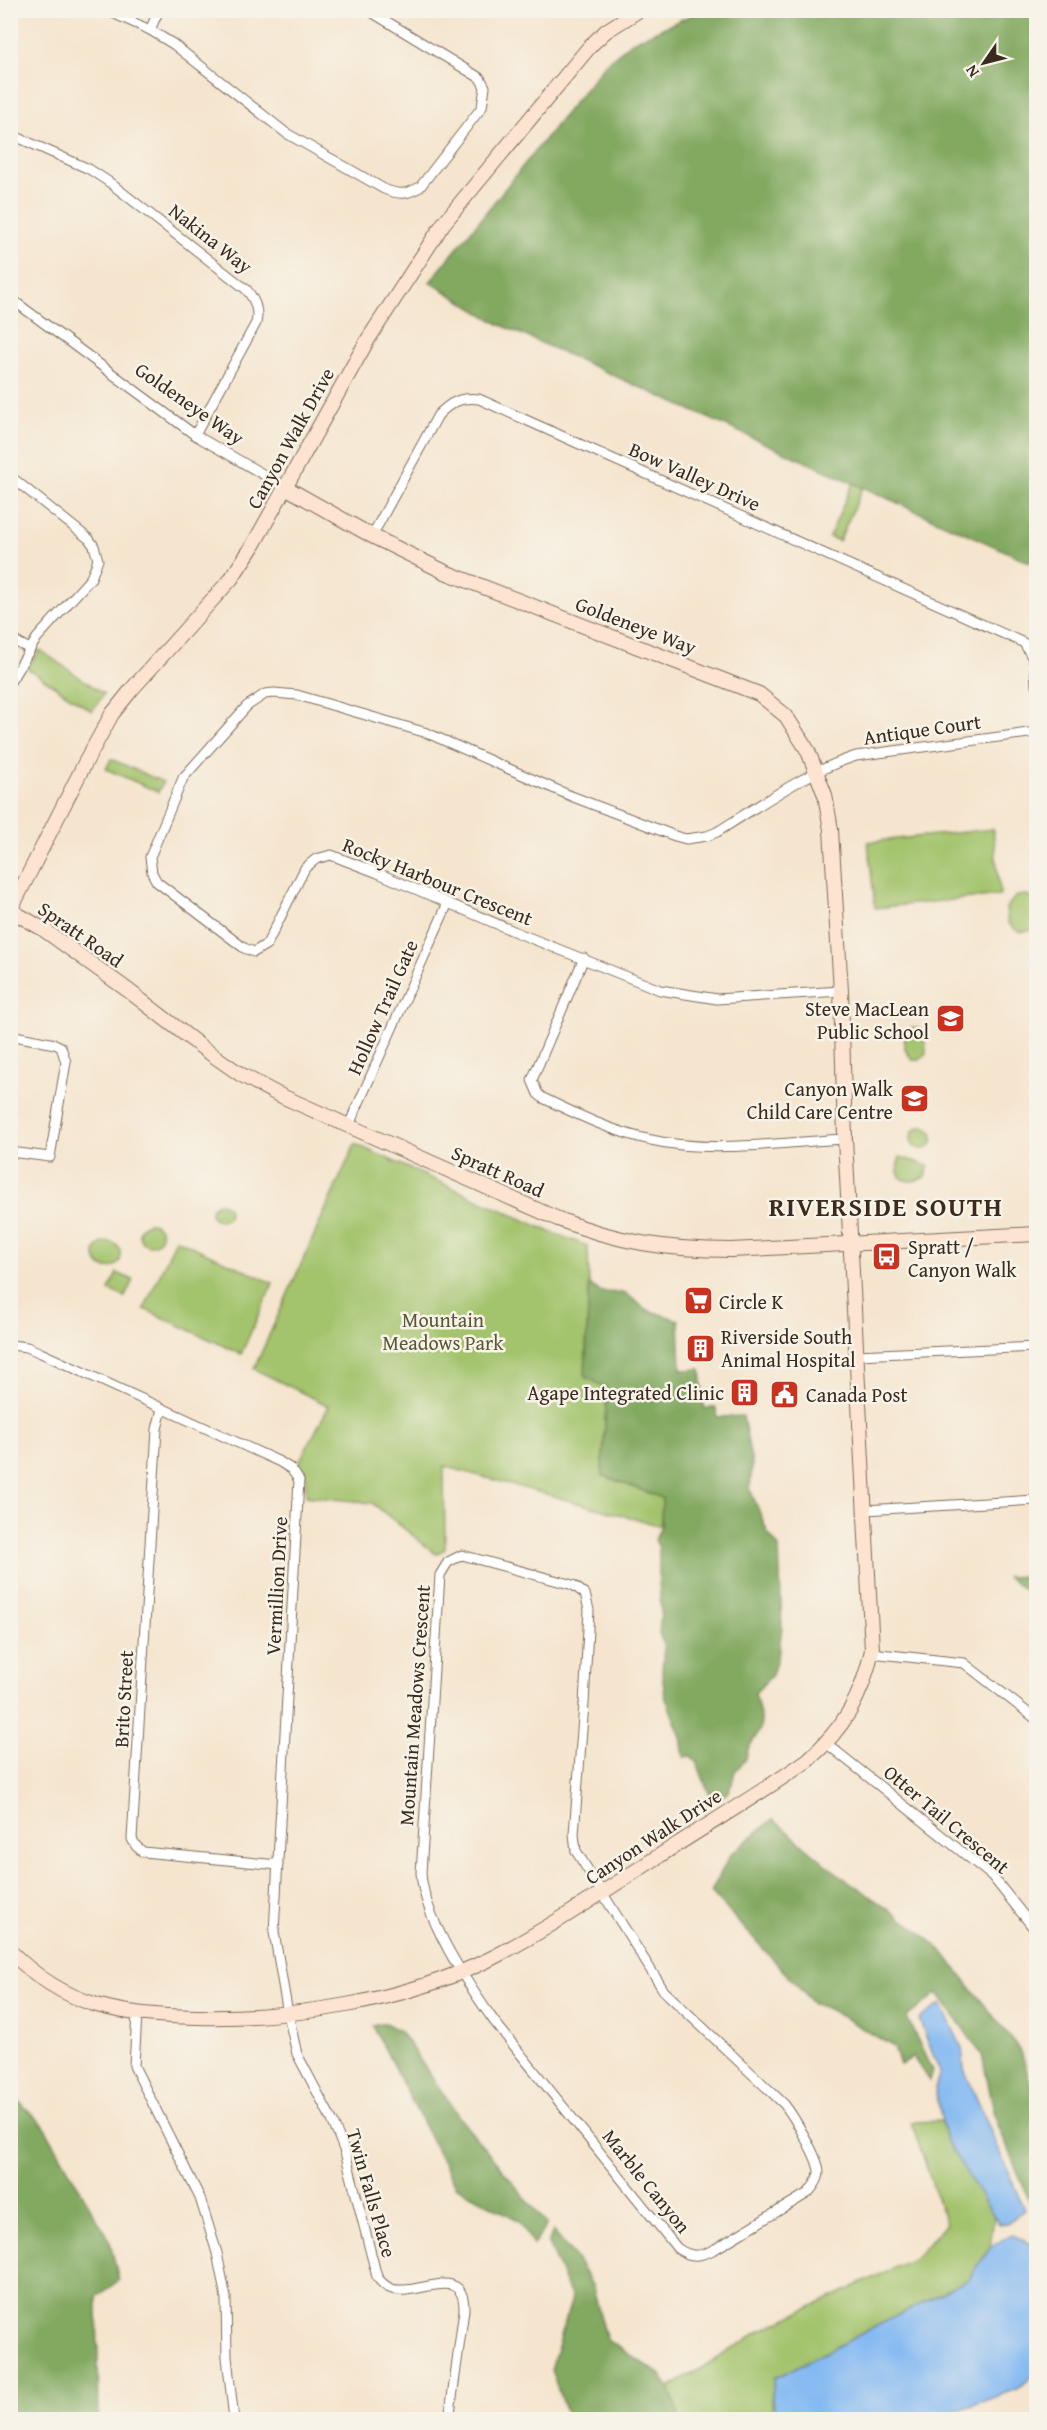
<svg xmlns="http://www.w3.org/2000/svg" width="1047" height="2430" font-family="'Gentium Book Plus',serif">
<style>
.green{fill:#a3c36c;stroke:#6f7645;stroke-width:1.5}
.forest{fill:#82a960;stroke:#5e6a3f;stroke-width:1.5}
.water{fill:#84b9f2;stroke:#607288;stroke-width:1.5}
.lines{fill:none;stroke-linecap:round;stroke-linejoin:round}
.street-casing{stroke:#7c6b5c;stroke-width:11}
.secondary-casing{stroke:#7c6b5c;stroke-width:16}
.street{stroke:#fff;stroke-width:9}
.secondary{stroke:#fde4d0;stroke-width:14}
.labels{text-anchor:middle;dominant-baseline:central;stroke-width:5;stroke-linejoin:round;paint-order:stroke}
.street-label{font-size:20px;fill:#3b2a1e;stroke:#f7f3e8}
.poi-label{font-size:20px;fill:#3b2a1e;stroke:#f7f3e8;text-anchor:start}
.park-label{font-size:20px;fill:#5a5835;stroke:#f7f3e8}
.district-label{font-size:26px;font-weight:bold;letter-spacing:1.5px;fill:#3b2a1e;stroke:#f7f3e8}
</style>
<rect width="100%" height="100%" fill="#f7f3e8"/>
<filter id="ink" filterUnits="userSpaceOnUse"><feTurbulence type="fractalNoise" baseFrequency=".0167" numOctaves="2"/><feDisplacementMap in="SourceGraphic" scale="12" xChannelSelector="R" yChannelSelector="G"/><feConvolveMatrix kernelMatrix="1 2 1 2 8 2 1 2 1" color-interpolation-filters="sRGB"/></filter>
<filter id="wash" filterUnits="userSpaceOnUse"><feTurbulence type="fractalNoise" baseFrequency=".008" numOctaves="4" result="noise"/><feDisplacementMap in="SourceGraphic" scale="24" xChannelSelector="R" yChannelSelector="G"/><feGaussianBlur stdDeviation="1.35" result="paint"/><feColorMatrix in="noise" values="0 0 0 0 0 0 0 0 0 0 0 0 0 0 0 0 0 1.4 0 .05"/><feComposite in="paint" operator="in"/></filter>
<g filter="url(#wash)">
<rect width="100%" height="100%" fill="#f5e5ce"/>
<!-- green -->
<g class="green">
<path d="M853,483L863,487L839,541L829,537Z"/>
<path d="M40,650L104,694L92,711L27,668Z"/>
<path d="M111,759L163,782L158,792L106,769Z"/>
<path d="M993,829L1000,895L875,908L868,842Z"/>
<path d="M1028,895L1036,901V927L1034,930L1019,932L1008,923L1006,908L1016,896Z"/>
<path d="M912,1028H919L925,1039L926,1053L920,1060H912L905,1049L904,1035Z"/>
<circle cx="922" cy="1138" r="11"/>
<path d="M355,1144L553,1233L588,1246L589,1285L585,1376L607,1388L602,1475L662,1498L661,1526L444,1466L445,1549L436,1554L372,1503L306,1496V1478L298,1464L329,1406L254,1369Z"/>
<path d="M900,1157L929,1166L925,1177C906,1186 892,1179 900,1157Z"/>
<circle cx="220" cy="1212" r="9"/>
<circle cx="150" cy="1234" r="11"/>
<path d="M176,1239L273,1283L241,1354L144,1309Z"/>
<circle cx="108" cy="1255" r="13"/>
<path d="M117,1273L133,1280L125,1297L109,1290Z"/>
<path d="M942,2121L947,2141L994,2216L990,2248L969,2279L775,2378L771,2400L773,2408L757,2419H680L669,2388L762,2330L915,2258L946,2224L911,2122Z"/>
</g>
<!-- forest -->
<g class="forest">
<path d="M700,11H1036V565L499,324L430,282L605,64L632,42Z"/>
<path d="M589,1285L602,1292L625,1293L647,1310L679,1320L681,1370L701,1369L704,1408H716L717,1417L743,1416L752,1465L750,1489L768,1533L779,1547L782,1627L779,1651L772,1675L755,1693L761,1720L760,1730L748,1749L746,1759L735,1771L732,1784L727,1793L716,1800C702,1790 704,1768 691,1756L684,1757L681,1737L665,1696L662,1673L664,1646L659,1633L661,1613L659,1581V1548L655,1540L661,1526L662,1498L602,1475L607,1388L585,1377Z"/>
<path d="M1036,1575V1598L1007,1577Z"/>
<path d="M773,1819L833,1870L922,1933L942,1951L1021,2051L1036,2102V2217L996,2120L982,2055L938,1993L907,2017L932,2071L929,2081L913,2057L900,2065L894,2047L831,2010L813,2003L711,1892L730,1855Z"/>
<path d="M385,2023L400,2031L462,2121L547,2224L533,2245L520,2221L455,2186L373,2026Z"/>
<path d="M10,2092L44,2126L110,2242L119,2280L97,2297L99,2419H11Z"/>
<path d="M553,2231L576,2259L592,2285L607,2340L661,2375L669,2388L680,2419H568L551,2370L572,2298L548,2244Z"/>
</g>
<!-- water -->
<g class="water">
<path d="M941,2004L962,2048L964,2069L1024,2209L1008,2223L999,2224L946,2141L935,2088L940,2072L919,2019Z"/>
<path d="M1011,2234L1036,2247V2373L1019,2388L959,2410L924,2419H782C769,2402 771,2398 775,2378L969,2279L990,2248Z"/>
</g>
</g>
<g filter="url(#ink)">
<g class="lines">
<defs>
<g id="street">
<path d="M106,10L150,30L173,44L286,133L384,189C399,195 406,195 420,187L482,107L485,87L480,78L368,10"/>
<path d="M150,30L159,10"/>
<path d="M10,134L89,169L109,182L247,290C255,301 259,310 256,323L195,435"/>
<path d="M10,298L195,435L285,487"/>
<path d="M10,476L89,539L94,546L98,560L91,578L37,638L10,682"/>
<path d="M372,536L438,415C451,402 460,397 479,399L1024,643L1035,662L1036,685"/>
<path d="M10,639L30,649"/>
<path d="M584,958L532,1080L538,1094L543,1098C578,1115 613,1132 651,1140C711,1154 784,1142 845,1139"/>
<path d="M841,991L717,999L660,990L518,933L378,873L331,855L316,859L305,868L267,944L254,952L244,948L157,882L152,873L150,857L183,778L247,706L265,694L274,693L297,695L427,733L571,796L675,836L686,839L707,836L717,832C762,804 806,772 856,756L1036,732"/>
<path d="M10,1035L55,1044L61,1047L66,1062L50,1157L10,1152"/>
<path d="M349,1125L448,903"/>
<path d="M10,1345L27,1347L41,1353L280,1462L291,1469L299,1480L274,1932L288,2014L297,2054L332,2120L345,2152L377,2277C381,2282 385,2287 392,2289C417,2297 465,2262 464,2310L449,2420"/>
<path d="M857,1355L1036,1347"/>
<path d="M162,1409L157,1429L132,1839L136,1846L143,1852L278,1865"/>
<path d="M865,1510L1036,1500"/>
<path d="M462,1555L573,1585L585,1594L589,1610L584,1704L574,1834L576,1851L664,1991L784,2104C793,2115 819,2159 819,2172C819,2180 813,2187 808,2193L715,2249C700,2257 691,2258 677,2248L494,2021C467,1983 424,1919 421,1873L440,1575L448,1562Z"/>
<path d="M871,1653L964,1663L1036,1719"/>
<path d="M826,1743L992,1876L1036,1931"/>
<path d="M137,2014L134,2066L200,2198L217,2253L226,2298L227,2357L234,2420"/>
</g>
<g id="secondary">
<path d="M10,910L43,929L129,991L204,1049L240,1074L277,1094L558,1219C617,1242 667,1250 731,1250L1036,1234"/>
<path d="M10,911L85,763L112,714L132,689L231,579L252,547L367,341L443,224L591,45L606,31L639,10"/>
<path d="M10,1951C66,2008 120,2015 197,2017C293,2019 405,2002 492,1958C550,1928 604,1891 659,1856C708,1824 760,1794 808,1760C844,1728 862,1697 872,1650L845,1139L841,991L831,830L825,795L808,751L786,716L759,694L445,572L372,536L285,487"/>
</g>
</defs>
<!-- street casing -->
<use href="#street" class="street-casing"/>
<!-- secondary casing -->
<use href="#secondary" class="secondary-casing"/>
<!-- street -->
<use href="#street" class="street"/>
<!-- secondary -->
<use href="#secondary" class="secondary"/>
</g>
</g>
<!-- icons -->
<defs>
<symbol id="school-square" viewBox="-11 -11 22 22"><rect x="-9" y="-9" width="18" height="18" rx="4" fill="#c8321e" stroke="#f7f3e8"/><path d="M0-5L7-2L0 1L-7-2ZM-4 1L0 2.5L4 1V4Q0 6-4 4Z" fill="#fff"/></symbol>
<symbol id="bus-square" viewBox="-11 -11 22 22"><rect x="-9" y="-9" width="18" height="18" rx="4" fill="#c8321e" stroke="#f7f3e8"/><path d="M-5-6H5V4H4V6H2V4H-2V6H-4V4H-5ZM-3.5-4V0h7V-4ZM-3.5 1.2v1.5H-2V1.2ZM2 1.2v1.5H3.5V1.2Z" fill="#fff"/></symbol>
<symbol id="supermarket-square" viewBox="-11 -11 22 22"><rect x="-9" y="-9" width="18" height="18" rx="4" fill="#c8321e" stroke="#f7f3e8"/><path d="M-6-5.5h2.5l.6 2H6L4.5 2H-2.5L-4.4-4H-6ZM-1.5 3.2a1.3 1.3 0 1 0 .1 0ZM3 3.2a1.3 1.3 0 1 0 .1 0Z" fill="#fff"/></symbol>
<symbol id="building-square" viewBox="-11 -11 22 22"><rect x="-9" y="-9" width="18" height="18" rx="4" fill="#c8321e" stroke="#f7f3e8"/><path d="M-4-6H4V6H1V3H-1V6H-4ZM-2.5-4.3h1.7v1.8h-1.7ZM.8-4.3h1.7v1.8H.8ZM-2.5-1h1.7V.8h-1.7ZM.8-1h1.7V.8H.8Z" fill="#fff"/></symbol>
<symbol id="civic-square" viewBox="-11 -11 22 22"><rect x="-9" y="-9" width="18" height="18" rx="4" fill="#c8321e" stroke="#f7f3e8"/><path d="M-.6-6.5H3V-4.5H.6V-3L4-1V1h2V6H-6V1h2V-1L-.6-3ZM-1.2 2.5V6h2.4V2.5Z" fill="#fff"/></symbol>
</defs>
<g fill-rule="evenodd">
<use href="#school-square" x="934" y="1002" width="33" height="33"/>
<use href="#school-square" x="898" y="1082" width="33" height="33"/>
<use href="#bus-square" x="870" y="1240" width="33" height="33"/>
<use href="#supermarket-square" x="682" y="1284" width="33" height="33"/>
<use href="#building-square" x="684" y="1332" width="33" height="33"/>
<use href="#building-square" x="728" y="1376" width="33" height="33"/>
<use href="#civic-square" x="768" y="1378" width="33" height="33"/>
</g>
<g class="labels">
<!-- street labels -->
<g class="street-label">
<text transform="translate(211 238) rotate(38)">Nakina Way</text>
<text transform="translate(190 403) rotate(35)">Goldeneye Way</text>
<text transform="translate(290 438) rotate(-61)">Canyon Walk Drive</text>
<text transform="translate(695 476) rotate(24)">Bow Valley Drive</text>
<text transform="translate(636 625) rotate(21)">Goldeneye Way</text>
<text transform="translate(922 729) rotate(-8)">Antique Court</text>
<text transform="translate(438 881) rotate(22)">Rocky Harbour Crescent</text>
<text transform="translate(81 934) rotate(35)">Spratt Road</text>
<text transform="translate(382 1007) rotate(-66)">Hollow Trail Gate</text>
<text transform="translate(498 1171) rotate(24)">Spratt Road</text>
<text transform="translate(276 1586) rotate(-87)">Vermillion Drive</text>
<text transform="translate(123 1699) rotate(-87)">Brito Street</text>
<text transform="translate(414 1705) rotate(-86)">Mountain Meadows Crescent</text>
<text transform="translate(947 1819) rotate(40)">Otter Tail Crescent</text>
<text transform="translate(653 1836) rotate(-33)">Canyon Walk Drive</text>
<text transform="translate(647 2181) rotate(51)">Marble Canyon</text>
<text transform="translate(372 2193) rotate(74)">Twin Falls Place</text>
</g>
<!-- poi labels -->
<g class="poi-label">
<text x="929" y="1008" text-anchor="end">Steve MacLean<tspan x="929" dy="23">Public School</tspan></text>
<text x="893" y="1088" text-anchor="end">Canyon Walk<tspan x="893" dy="23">Child Care Centre</tspan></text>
<text x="908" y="1246">Spratt /<tspan x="908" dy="23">Canyon Walk</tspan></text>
<text x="719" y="1301">Circle K</text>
<text x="721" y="1336">Riverside South<tspan x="721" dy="23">Animal Hospital</tspan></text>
<text x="724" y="1392" text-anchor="end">Agape Integrated Clinic</text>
<text x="806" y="1394">Canada Post</text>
</g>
<!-- park labels -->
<g class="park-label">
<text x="443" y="1319">Mountain<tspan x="443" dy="23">Meadows Park</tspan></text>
</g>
<!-- district labels -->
<g class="district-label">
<text x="886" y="1206">RIVERSIDE SOUTH</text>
</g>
</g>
<!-- margin -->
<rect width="1047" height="2430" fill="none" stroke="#f7f3e8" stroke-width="36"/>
<!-- north arrow -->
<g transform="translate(984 63) rotate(235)" stroke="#f7f3e8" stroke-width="4.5" paint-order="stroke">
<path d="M0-4.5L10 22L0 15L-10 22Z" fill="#3b2a1e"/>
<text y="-9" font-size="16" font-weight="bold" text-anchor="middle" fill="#3b2a1e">N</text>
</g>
</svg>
